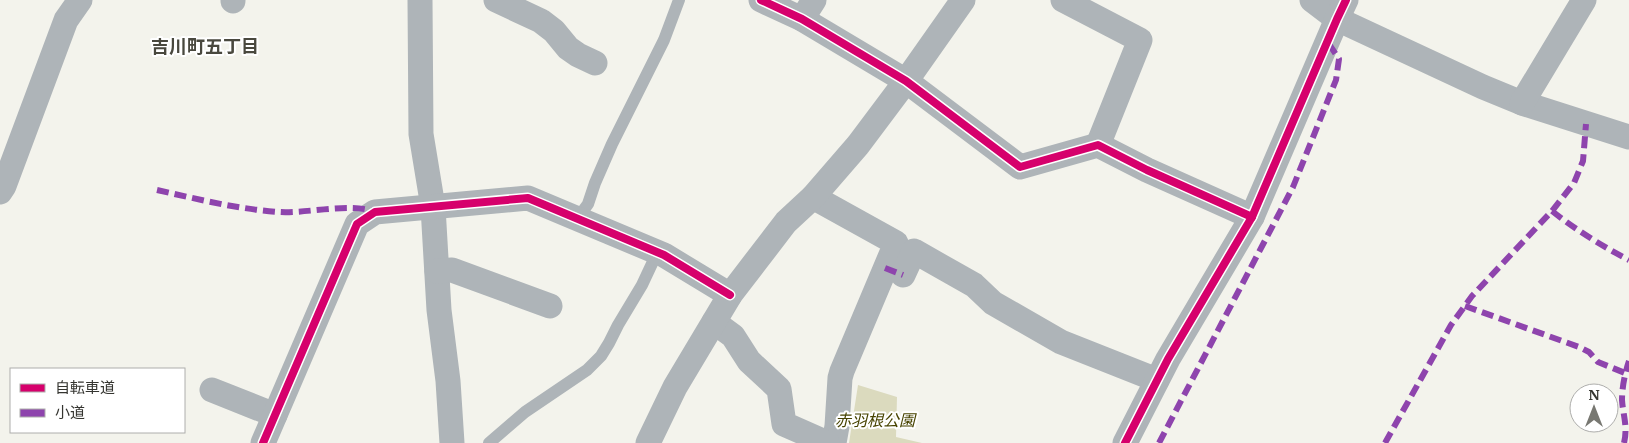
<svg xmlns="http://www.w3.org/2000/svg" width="1629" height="443" font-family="Merriweather,'Noto Sans JP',serif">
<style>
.green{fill:#dbdabe}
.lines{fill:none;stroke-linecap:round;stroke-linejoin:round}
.lane{stroke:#aeb4b8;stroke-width:12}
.street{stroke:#aeb4b8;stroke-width:25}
.quiet{stroke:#8e44ad;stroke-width:6;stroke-dasharray:12 6;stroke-linecap:butt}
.cycleway-casing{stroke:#fff;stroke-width:11}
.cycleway{stroke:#d6006c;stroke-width:8}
.labels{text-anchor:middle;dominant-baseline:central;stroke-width:4;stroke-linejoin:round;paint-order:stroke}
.park-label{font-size:16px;font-style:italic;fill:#474301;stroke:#fff}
.neighbourhood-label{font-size:18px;font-weight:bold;fill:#49483e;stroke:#fff}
</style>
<rect width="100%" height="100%" fill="#f3f3ec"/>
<!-- green -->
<path class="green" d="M858,385L897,397L896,437L922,443H849Z"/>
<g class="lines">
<!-- lane -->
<g class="lane">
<path d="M577,219L588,204L595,183L612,144L664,40L679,0"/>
<path d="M489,443L525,412L587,370L601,356L609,343L618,325L642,285L657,253"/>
</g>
<!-- street -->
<g class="street">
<path d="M420,0L421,134L433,207L439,310L448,381L452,443"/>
<path d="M496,0L541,21L554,31L568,48L578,55L595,63"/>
<path d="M761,0L802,19L906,81L1020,167L1098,145L1147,170L1252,217"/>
<path d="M1063,0L1140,40L1098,145"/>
<path d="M1312,0L1337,19L1483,87L1522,103L1629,137"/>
<path d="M233,1V0"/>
<path d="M802,19L814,0"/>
<path d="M1522,103L1584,0"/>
<path d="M0,192L4,186L66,20L80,0"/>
<path d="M813,197L896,243L842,371L840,378L837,426L834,443"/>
<path d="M437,271L452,270L550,306"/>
<path d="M903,275L914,251L974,285L993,303L1061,342L1157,380"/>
<path d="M714,322L733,336L749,361L779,389L784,424L827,443"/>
<path d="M212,390L275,415"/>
<path d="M263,443L357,224L375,212L528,198L664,255L730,295"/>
<path d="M648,443L675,387L730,295L786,222L813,197L858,145L906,81L963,0"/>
<path d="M1125,443L1168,359L1252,217L1337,19L1346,0"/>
</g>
<!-- quiet -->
<g class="quiet">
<path d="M157,190C197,199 237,209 279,212C305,214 352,202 375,212"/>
<path d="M1552,211C1576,230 1602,246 1629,260"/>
<path d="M885,268L903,275"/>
<path d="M1465,306L1579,347L1589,352L1598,362L1625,373"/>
<path d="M1159,443L1293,187L1336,80L1339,59L1327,41"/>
<path d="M1385,443L1451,325L1472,296L1552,211L1574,183L1583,161L1586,124"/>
<path d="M1624,443C1628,427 1623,415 1622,400C1622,387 1625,373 1629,361"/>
</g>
<defs>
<g id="cycleway">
<path d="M761,0L802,19L906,81L1020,167L1098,145L1147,170L1252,217"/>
<path d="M263,443L357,224L375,212L528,198L664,255L730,295"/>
<path d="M1125,443L1168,359L1252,217L1337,19L1346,0"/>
</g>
</defs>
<!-- cycleway casing -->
<use href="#cycleway" class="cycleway-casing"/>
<!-- cycleway -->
<use href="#cycleway" class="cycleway"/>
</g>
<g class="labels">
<!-- park labels -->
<g class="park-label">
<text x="875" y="420">赤羽根公園</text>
</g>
<!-- neighbourhood labels -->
<g class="neighbourhood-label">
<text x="205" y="46">吉川町五丁目</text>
</g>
</g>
<!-- legend -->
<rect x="10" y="368" width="175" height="65" fill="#ffffff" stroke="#aeaeac"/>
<rect x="20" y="384" width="25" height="8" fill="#d6006c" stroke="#aeaeac"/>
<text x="55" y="393" font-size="15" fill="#353530">自転車道</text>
<rect x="20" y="409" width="25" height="8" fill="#8e44ad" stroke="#aeaeac"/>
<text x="55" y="418" font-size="15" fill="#353530">小道</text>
<!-- north arrow -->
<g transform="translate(1594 408)"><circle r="24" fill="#ffffff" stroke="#aeaeac"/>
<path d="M0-4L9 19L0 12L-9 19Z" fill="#787872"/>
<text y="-8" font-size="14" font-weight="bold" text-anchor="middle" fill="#353530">N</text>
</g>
</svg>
